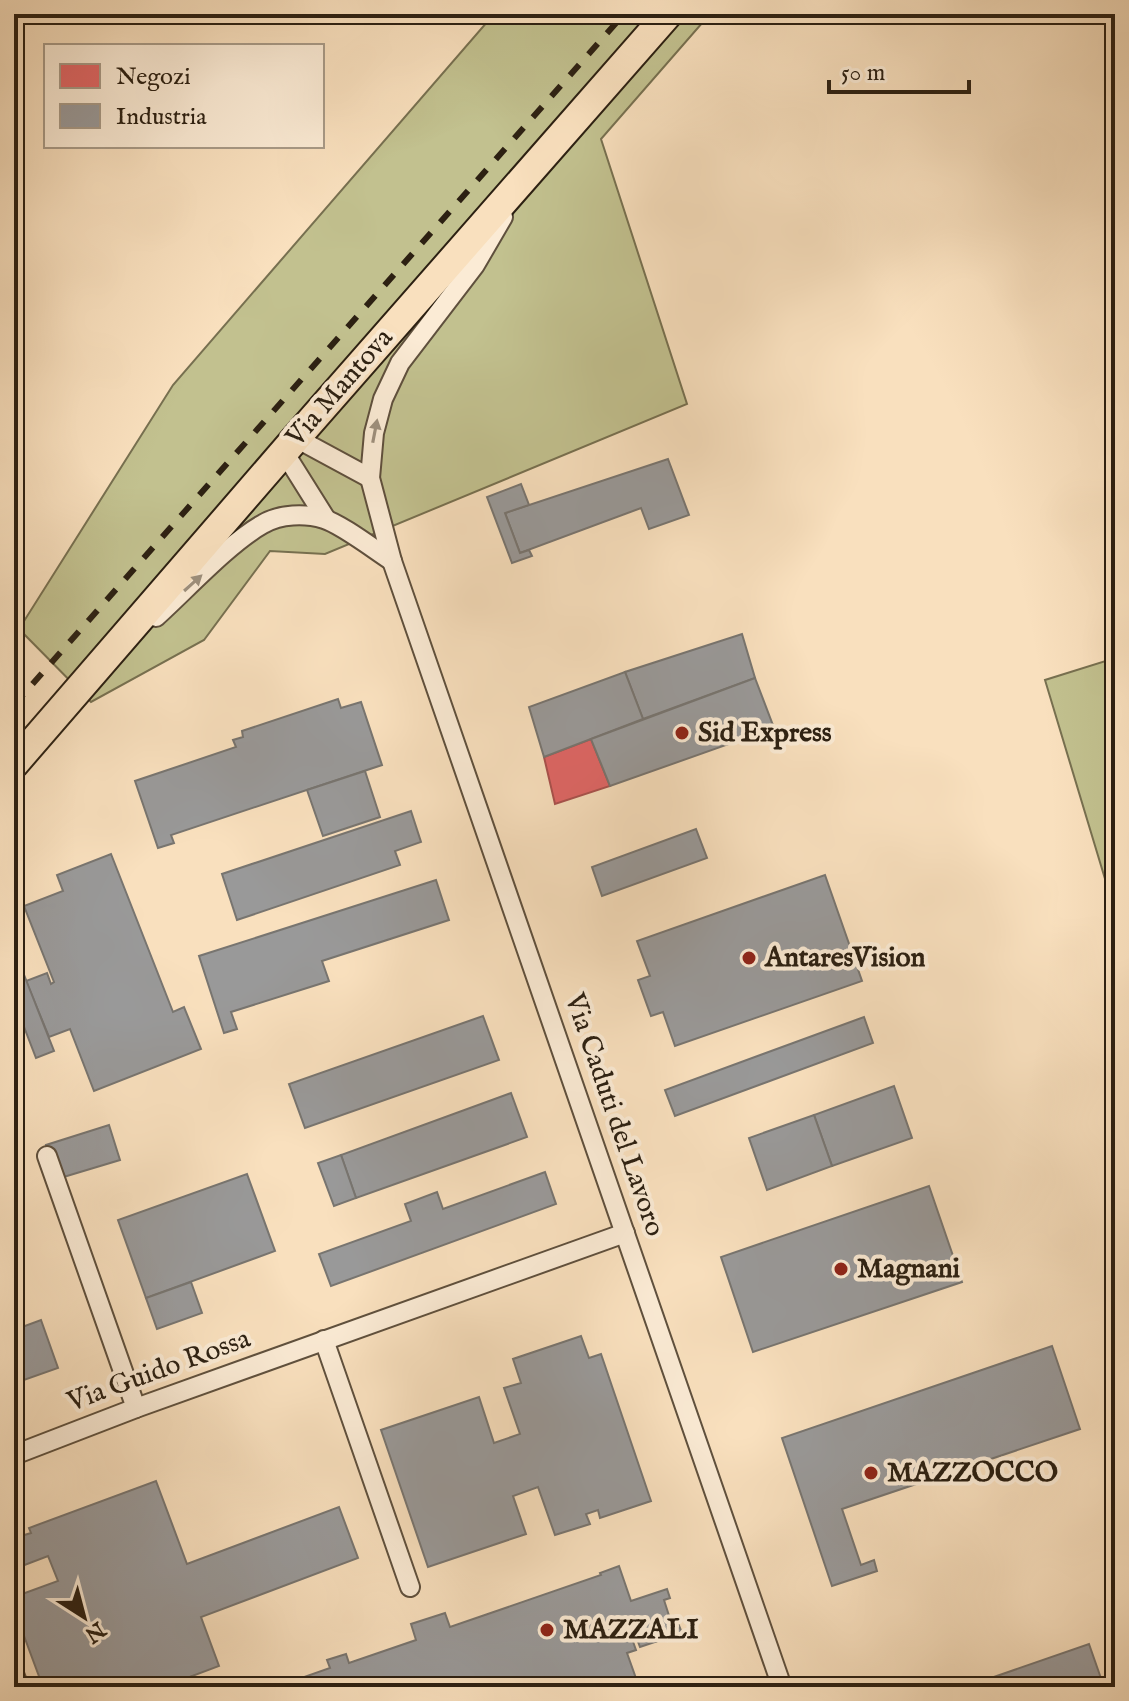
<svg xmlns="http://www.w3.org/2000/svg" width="1129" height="1701" font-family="'IM FELL English',serif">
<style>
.green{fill:#c2c18f;stroke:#777050;stroke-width:2}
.shops{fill:#e06666;stroke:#aa514d;stroke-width:2}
.industry{fill:#999;stroke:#787570;stroke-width:2}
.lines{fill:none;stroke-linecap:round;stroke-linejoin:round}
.minor-casing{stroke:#5f503d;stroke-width:22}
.primary-casing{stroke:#2c2012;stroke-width:32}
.minor{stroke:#fbebd5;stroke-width:18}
.primary{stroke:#f9e0be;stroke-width:28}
.rail{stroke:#2c2012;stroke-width:6;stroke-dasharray:14 14;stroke-linecap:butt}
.oneway{fill:#9e907d}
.poi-dot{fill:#8f2418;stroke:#fbebd5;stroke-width:3}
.labels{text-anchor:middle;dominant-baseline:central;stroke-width:8;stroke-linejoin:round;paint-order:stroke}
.street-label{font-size:28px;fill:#2c2012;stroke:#fbebd5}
.poi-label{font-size:28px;font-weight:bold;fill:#2c2012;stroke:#fbebd5;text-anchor:start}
</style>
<rect width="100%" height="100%" fill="#f9e0be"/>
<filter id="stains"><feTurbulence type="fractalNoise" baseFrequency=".0025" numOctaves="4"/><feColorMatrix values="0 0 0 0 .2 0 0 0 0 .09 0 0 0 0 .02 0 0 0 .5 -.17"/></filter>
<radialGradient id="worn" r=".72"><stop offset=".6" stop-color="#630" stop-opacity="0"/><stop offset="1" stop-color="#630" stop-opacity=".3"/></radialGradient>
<!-- green -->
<g class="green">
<path d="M494,14H710L601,139L687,404L325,554L270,551L204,640L91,702L19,629L173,385Z"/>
<path d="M1115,658V912L1045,680Z"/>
</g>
<!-- shops -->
<path class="shops" d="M591,739L610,786L555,804L544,757Z"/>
<!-- industry -->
<g class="industry">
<path d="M668,459L689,515L649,529L641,508L520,553L505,513Z"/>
<path d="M521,484L529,505L505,513L520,553L529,550L532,556L512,563L487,497Z"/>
<path d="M742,634L755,678L643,719L625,672Z"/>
<path d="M625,672L643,719L544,757L529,707Z"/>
<path d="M755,678L774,728L610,786L591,739Z"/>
<path d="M338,699L341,708L361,702L382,765L171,835L174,843L158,848L135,781L236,747L233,740L243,737L242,731Z"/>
<path d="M365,771L380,817L323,836L307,790Z"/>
<path d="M411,811L421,842L395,851L400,865L237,920L222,874Z"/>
<path d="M696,829L707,858L602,896L592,867Z"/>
<path d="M111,854L173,1012L184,1007L201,1049L94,1091L70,1029L49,1037L26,981L47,973L51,984L54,982L24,906L63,891L57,875Z"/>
<path d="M825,875L862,981L675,1046L663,1012L651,1016L638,980L650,976L637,941Z"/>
<path d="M436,880L449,920L322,961L329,981L231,1012L237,1029L224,1033L199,956Z"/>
<path d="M19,962L54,1051L36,1058L14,1001V964Z"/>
<path d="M483,1016L499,1060L305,1128L289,1084Z"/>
<path d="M864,1017L873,1043L675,1116L665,1090Z"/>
<path d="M894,1086L912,1138L832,1166L814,1115Z"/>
<path d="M511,1093L527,1137L356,1198L341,1155Z"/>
<path d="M814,1115L832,1166L767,1190L749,1138Z"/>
<path d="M109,1125L120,1160L57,1179L46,1145Z"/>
<path d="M341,1155L356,1198L334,1206L318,1163Z"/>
<path d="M545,1172L556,1204L331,1286L319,1254L411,1221L405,1204L437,1192L443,1209Z"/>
<path d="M247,1174L275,1251L146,1298L118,1220Z"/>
<path d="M929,1186L962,1282L753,1352L721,1257Z"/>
<path d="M191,1282L202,1313L157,1329L146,1298Z"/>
<path d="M41,1320L58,1368L21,1381L14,1363V1330Z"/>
<path d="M581,1336L589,1358L601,1354L651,1501L600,1518L598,1510L586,1514L590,1524L555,1535L538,1487L513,1496L526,1534L428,1567L381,1430L479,1397L494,1443L520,1434L504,1388L521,1383L513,1359Z"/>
<path d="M1052,1346L1080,1429L842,1509L861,1565L874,1560L877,1571L832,1586L782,1438Z"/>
<path d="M156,1481L187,1564L339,1507L358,1558L201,1617L219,1666L163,1687H98L96,1683L85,1687H43L14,1609V1597L58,1581L48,1556L14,1569V1538L31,1533L29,1528Z"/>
<path d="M619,1566L631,1601L667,1589L670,1598L664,1600L672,1625L678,1623L682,1633L640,1647L637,1639L641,1638L640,1633L631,1636L636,1650L627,1653L638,1684L630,1687H276L330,1668L327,1660L346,1654L349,1663L416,1640L411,1624L445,1613L450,1627L601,1575L600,1573Z"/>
<path d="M1089,1644L1104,1687H965Z"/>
<path d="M193,1676L197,1687H167V1686Z"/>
</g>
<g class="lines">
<defs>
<g id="minor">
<path d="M503,217L475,265L400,363L383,399L374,433L370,478L392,561L782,1687"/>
<path d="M296,438L370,478"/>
<path d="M284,452L326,519"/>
<path d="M156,617C186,590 229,543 263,524C280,514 305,513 324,519C341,524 375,550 392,561"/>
<path d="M47,1156L136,1408"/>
<path d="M324,1340L410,1587"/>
<path d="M14,1455L136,1408L625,1233"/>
<path d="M14,1674L19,1687"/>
</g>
<path id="primary" d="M14,764L296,438L668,14"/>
</defs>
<!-- minor casing -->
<use href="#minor" class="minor-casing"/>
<!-- primary casing -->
<use href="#primary" class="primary-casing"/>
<!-- minor -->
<use href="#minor" class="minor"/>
<!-- primary -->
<use href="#primary" class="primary"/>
<!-- rail -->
<path class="rail" d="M14,705L624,14"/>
</g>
<!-- one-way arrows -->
<defs><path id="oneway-solid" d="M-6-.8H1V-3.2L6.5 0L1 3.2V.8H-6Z" transform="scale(2)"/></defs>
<g class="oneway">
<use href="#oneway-solid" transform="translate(375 431) rotate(-79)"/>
<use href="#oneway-solid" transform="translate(193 583) rotate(-42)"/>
</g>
<!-- markers -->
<g class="poi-dot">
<circle cx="682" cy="733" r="8"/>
<circle cx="749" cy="958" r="8"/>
<circle cx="841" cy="1269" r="8"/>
<circle cx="871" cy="1473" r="8"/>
<circle cx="547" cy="1630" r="8"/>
</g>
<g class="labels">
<!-- street labels -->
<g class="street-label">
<text transform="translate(340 388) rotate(-49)">Via Mantova</text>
<text transform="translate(614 1115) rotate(71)">Via Caduti del Lavoro</text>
<text transform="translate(159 1371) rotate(-20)">Via Guido Rossa</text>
</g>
<!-- poi labels -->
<g class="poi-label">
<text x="698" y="733">Sid Express</text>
<text x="765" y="958">AntaresVision</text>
<text x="857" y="1269">Magnani</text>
<text x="887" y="1473">MAZZOCCO</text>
<text x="563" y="1630">MAZZALI</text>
</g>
</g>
<!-- margin -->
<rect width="1129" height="1701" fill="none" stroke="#f9e0be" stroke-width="48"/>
<rect x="16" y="16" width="1097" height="1669" fill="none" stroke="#2c2012" stroke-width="4"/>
<rect x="24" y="24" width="1081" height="1653" fill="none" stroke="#2c2012" stroke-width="2"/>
<!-- legend -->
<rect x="44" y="44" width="280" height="104" fill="#fbebd5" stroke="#a89a87" stroke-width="2"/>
<rect x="60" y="64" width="40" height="24" fill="#e06666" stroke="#a89a87" stroke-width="2"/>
<text x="116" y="84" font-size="24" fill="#2c2012">Negozi</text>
<rect x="60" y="104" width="40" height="24" fill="#999999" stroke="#a89a87" stroke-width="2"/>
<text x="116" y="124" font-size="24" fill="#2c2012">Industria</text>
<!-- north arrow -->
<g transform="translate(84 1617) rotate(144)" stroke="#fbebd5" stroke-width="6" paint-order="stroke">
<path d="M0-6L14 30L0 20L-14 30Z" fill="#2c2012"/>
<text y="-12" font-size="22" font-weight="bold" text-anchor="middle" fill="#2c2012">N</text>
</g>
<!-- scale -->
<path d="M829 80v12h140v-12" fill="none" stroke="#2c2012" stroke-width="4"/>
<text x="841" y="80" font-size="24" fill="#2c2012" stroke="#fbebd5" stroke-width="6" paint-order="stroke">50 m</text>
<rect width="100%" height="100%" filter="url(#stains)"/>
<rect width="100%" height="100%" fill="url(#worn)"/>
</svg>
